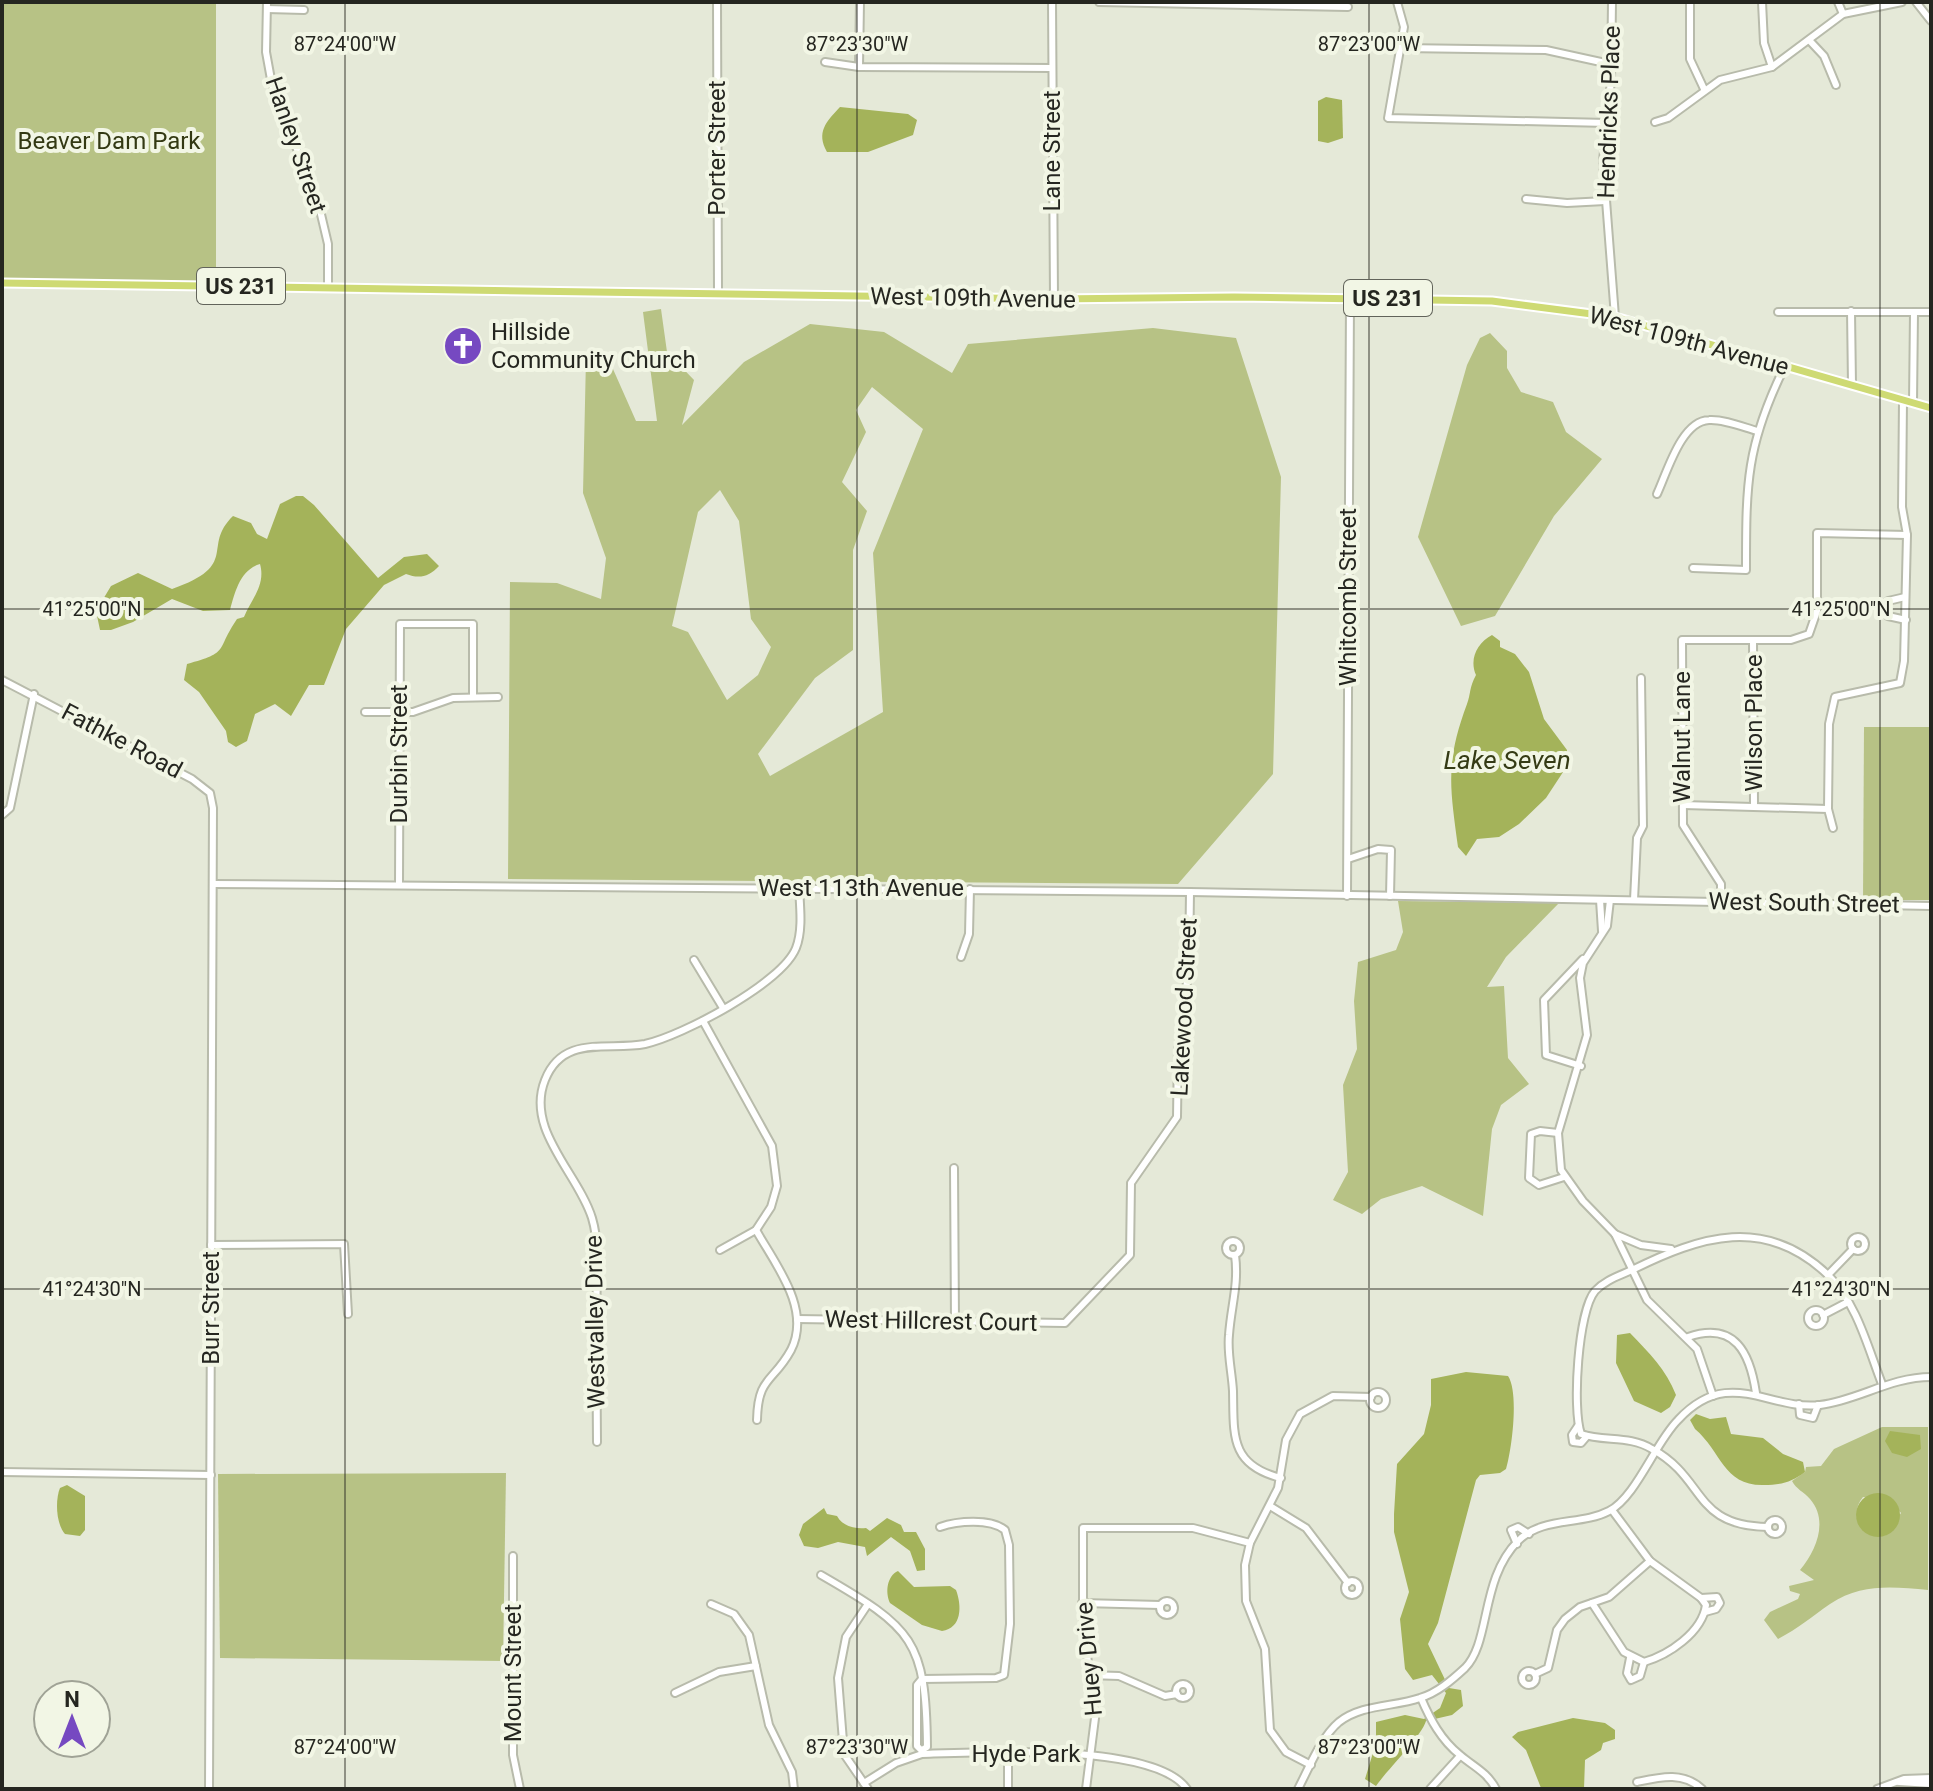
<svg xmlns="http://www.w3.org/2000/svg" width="1933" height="1791" font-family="Roboto,sans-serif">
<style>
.green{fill:#b7c285;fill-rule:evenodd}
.water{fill:#a4b35a}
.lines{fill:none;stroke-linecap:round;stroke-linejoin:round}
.minor-casing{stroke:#b8bbab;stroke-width:10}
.major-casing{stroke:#fff;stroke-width:11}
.minor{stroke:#fff;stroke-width:6}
.major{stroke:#ceda73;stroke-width:7}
.ticks{fill:none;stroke:#252620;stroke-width:2;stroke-opacity:0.45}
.labels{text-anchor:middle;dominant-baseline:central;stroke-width:8;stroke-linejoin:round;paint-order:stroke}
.shield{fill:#f2f6e5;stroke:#62645b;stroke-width:2}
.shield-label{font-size:22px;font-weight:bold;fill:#252620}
.street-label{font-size:24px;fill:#252620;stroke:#f2f6e5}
.park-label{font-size:24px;fill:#333913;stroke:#f2f6e5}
.poi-label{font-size:24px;fill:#252620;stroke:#f2f6e5;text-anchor:start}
.water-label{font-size:26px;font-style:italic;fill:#353b15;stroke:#f2f6e5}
.ticks-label{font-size:20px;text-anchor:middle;fill:#252620;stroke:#f2f6e5;stroke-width:8;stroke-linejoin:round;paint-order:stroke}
</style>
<rect width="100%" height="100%" fill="#e5e9d8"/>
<!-- green -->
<g class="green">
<path d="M2,2H216V283L2,280Z"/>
<path d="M661,309L667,352L694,380L682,425L744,362L810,324L884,332L952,373L968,344L1153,328L1236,338L1281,477L1273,774L1178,884L508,879L510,582L557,583L601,599L606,558L583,493L586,358L605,351L636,421H657L643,312ZM872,387L923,429L873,553L883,712L770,776L758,754L815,678L853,650V550L867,511L842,482L866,432L856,410ZM720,490L739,521L751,619L771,647L758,675L727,700L688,632L672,626L698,512Z"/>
<path d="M1490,333L1507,351V368L1521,392L1553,402L1566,432L1602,459L1554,516L1495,616L1461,626L1418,537L1467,365L1480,338Z"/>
<path d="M1864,727H1931V900H1863Z"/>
<path d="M1398,901L1559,903L1506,957L1487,987L1504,986L1508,1058L1529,1084L1501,1105L1492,1129L1483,1216L1422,1186L1381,1199L1362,1214L1333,1200L1348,1172L1343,1085L1357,1049L1354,1001L1358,962L1396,950L1403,932Z"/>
<path d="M1882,1427H1928V1590C1893,1587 1862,1583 1830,1604C1811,1617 1799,1628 1778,1639L1764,1620L1770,1612L1798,1599L1800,1594L1790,1591L1789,1586L1814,1580L1800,1570C1816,1551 1829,1521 1810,1499C1804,1492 1796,1489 1792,1481L1805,1472L1806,1467L1821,1466L1834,1449ZM1863,1497L1891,1500L1901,1513L1886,1535C1863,1542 1847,1516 1863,1497Z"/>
<path d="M506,1473L503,1661L220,1658L218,1474Z"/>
</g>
<!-- water -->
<g class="water">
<path d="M1326,97L1342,100L1343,138L1328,143L1318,141V101Z"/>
<path d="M840,107L908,114L917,120L913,135L868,152H827C816,132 826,122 840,107Z"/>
<path d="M296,496H303L314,505L378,578L404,557L427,554L439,566C429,577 419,579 406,574L384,585L346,629L324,685H309L291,716L275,704L255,714L247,741L236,747L228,742L226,731L199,692L184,680L187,664C231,652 215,651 237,619L244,617C251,600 266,585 260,564C240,570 235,592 230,610L203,611L172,599L133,622L111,630H100L96,611L111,586L138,573L172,589C241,565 201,547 233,516L251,523L257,534L267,539L280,504Z"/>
<path d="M1492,635L1500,641V647L1515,654L1529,672L1544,719L1567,750V766L1546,798L1519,824L1499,837L1477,839L1466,856L1458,847C1450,787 1445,763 1467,704C1471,693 1469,688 1476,675C1469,659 1477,643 1492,635Z"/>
<path d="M1630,1333C1649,1353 1666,1369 1676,1395L1670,1407L1661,1413L1634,1401L1616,1363L1617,1335Z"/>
<path d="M1466,1372L1508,1376C1519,1392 1512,1449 1506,1469L1500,1473L1480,1475L1476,1480L1438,1623L1428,1644L1449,1688L1461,1690L1463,1706L1452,1715L1426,1721C1421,1737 1387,1770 1376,1786L1365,1779L1376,1743V1722L1405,1715L1424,1719L1440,1708L1446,1693L1432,1675L1413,1680L1405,1669L1400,1619L1409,1592L1394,1532V1514L1397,1464L1424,1434L1431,1405V1379Z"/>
<path d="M1696,1414L1710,1419L1726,1417L1731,1434L1763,1438L1783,1454L1803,1462L1805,1472C1792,1482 1781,1485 1764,1485C1723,1486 1722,1452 1695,1429L1690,1420Z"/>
<path d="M1890,1431L1920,1435L1921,1449L1907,1457L1892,1453L1885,1441Z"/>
<path d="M67,1485L85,1496V1530L80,1536L65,1534C56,1524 55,1500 60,1488Z"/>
<circle cx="1878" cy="1515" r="22"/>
<path d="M824,1508L827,1514L837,1516C843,1527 856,1529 866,1528L870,1531L887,1518L901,1525L904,1532H916L925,1549V1570L917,1571L910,1551L891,1537L867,1556L865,1547L838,1542L818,1548L804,1546L799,1535L803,1524Z"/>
<path d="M898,1571L914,1587L950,1586L956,1590C962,1606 962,1628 942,1631L922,1625L890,1603C885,1592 887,1576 898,1571Z"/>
<path d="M1573,1718L1605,1723L1615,1730V1739L1603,1743L1601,1750L1585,1760L1584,1789L1541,1788L1526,1750L1512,1737L1518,1732Z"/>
</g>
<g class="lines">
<defs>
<g id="minor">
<path d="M267,2L266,52L272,85L319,206L328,244V287"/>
<path d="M717,2L718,294"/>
<path d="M1052,2L1054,299"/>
<path d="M1099,2L1348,7"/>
<path d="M1397,2L1404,27L1388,118L1607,123"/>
<path d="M1612,2L1611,80L1603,161L1615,317"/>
<path d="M1690,2V59L1704,89"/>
<path d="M1762,2L1764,43L1772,67"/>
<path d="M1838,2L1843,14"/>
<path d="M1916,2L1931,21"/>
<path d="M267,9L304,10"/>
<path d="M1809,40L1824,56L1836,85"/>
<path d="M1401,48L1546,50L1610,64"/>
<path d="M825,62L859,67L1052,68"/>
<path d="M859,67L860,2"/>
<path d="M1655,122L1668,118L1720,80L1772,67L1843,14L1902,2"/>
<path d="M1526,199L1567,203L1605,201"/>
<path d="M1851,311L1852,385"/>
<path d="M1778,312H1931"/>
<path d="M1913,403L1914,312"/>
<path d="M1657,494C1667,473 1681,421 1709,420C1724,419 1743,427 1757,431"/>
<path d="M1693,568L1746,570C1746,484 1746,445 1785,366"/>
<path d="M1905,597L1888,601L1885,606L1888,616L1906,620"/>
<path d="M1753,640L1754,806"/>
<path d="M2,680L192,779L210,793L213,808L209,1789"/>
<path d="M365,712H413L453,698L498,697"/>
<path d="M1683,805L1828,809L1833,828"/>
<path d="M1828,809L1829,724L1835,697L1900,683L1904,661L1907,535L1902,507L1903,400"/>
<path d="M2,815L10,808L34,694"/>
<path d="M1348,859L1378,849L1391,850L1390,896"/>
<path d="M213,884L1190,892L1931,906"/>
<path d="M399,885L400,624H473V696"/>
<path d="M1347,896L1350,298"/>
<path d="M1600,900L1602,931"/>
<path d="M1610,900L1607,926L1583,963L1580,978L1587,1035L1558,1133L1561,1170L1583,1201L1615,1234L1647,1300L1697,1349L1713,1396"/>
<path d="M1634,900L1637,838L1643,826L1641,678"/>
<path d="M1721,901V884L1683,825L1682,640H1791L1809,634L1817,611V533L1907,535"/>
<path d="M961,957L969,934L970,889"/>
<path d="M694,960L723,1008"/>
<path d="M703,1021L772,1146L777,1186L771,1207L756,1230L720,1250"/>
<path d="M1581,1066L1546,1055L1544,1000L1583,959"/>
<path d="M1558,1133L1540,1131L1531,1134L1529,1178L1539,1185L1564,1177"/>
<path d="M954,1168L955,1322"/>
<path d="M756,1230C775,1264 812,1309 791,1350C773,1383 758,1376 757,1420"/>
<path d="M1615,1234L1641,1245L1671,1249"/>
<circle cx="1858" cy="1244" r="7"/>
<circle cx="1233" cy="1248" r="7"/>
<path d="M211,1245L344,1244L348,1314"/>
<path d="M1235,1255C1239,1284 1231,1306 1229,1335C1227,1353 1232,1372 1233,1391C1234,1434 1229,1465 1281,1478"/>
<path d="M1828,1275L1853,1249"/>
<circle cx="1816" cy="1318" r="8"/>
<path d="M1823,1315L1848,1302"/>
<path d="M797,1319L1065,1323L1130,1255L1131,1183L1177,1117L1178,1050L1189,967L1190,892"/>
<path d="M1688,1337C1735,1321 1750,1353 1756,1393"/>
<circle cx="1378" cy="1400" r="8"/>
<path d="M1799,1404L1800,1415L1813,1418L1818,1405"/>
<path d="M1578,1426L1572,1435L1573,1442L1581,1443L1587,1436"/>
<path d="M597,1442C597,1400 596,1357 596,1315C596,1284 601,1248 592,1218C578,1173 525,1130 545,1080C563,1034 608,1051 645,1044C682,1036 782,983 796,948C803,930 800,907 799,888"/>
<path d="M2,1472L211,1475"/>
<path d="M1270,1506L1306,1528L1348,1583"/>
<circle cx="1775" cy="1527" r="7"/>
<path d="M1768,1527C1692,1526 1707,1479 1652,1449C1629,1435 1605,1442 1581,1434C1572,1409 1578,1311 1595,1291C1605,1280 1619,1276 1632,1270C1701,1236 1765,1215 1828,1275C1857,1303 1868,1348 1882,1384"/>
<path d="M1517,1544L1511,1530L1518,1527L1529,1534"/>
<path d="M513,1556V1755L520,1789"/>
<path d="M821,1575C913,1628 926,1640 927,1747L922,1750"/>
<circle cx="1352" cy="1588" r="7"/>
<path d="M1701,1598L1717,1597L1720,1603L1716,1609L1705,1612"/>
<circle cx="1167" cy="1608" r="7"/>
<path d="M1082,1603L1160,1605"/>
<path d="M1592,1603L1624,1652L1644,1662C1668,1655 1702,1633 1706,1605L1701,1598L1650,1561L1612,1510"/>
<path d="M711,1604L734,1614L749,1635L769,1725L792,1772L794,1789"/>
<path d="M1630,1658L1627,1673L1631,1680L1640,1676L1644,1662"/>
<circle cx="1529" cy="1678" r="7"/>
<path d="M1535,1674L1548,1668L1557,1630L1565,1619L1580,1607L1609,1597L1650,1561"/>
<path d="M1088,1675L1119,1676L1165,1696L1177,1694"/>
<path d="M922,1679L996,1678L1004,1675L1010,1624L1009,1545L1005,1530C990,1518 957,1521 940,1527"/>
<circle cx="1183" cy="1691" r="7"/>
<path d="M675,1693L719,1672L756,1666"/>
<path d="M1421,1698C1430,1719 1441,1740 1460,1755C1474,1767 1487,1772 1496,1789"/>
<path d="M922,1751L917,1746V1685L922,1679"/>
<path d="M1311,1765L1286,1752L1270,1730L1265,1649L1246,1601L1245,1565L1250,1543L1278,1488L1286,1440L1300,1414L1333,1396L1371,1397"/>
<path d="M1637,1782C1660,1777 1683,1771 1702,1789"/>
<path d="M1899,1782L1931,1784"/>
<path d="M864,1783L896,1763L922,1754C978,1752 1154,1742 1187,1789"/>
<path d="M868,1789L844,1754L838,1678L846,1637L868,1604"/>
<path d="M1008,1789V1754"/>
<path d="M1086,1789L1095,1718L1083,1623V1528H1193L1250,1543"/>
<path d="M1298,1789C1309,1768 1321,1737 1339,1722C1362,1704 1394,1707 1420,1698C1437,1693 1452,1680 1465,1668C1491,1642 1480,1579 1518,1541C1543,1516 1580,1526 1609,1511C1636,1497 1655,1443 1678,1420C1729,1365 1768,1411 1820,1405C1859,1400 1890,1377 1931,1377"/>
<path d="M1430,1789L1460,1756"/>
<path d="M1877,1789L1904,1779L1931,1778"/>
</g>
<path id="major" d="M2,283L1054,299L1234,297L1492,301L1615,317L1931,408"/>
</defs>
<!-- minor casing -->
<use href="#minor" class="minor-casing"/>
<!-- major casing -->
<use href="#major" class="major-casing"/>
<!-- minor -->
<use href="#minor" class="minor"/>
<!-- major -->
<use href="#major" class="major"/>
</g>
<!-- ticks -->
<path class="ticks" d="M345,2V1789M857,2V1789M1369,2V1789M1880,2V1789M2,609H1931M2,1289H1931"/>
<!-- icons -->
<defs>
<symbol id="church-disc" viewBox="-11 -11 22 22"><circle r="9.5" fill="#7649c1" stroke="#f2f6e5"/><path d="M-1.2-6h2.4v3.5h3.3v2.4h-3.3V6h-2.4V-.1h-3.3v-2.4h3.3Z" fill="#fff"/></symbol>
</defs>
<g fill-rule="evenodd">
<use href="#church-disc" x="441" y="324" width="44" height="44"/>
</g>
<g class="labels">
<!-- shield labels -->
<g class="shield">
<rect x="197" y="268" width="88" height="36" rx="6"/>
<rect x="1344" y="280" width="88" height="36" rx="6"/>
</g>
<g class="shield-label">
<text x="241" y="286">US 231</text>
<text x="1388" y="298">US 231</text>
</g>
<!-- street labels -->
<g class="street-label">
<text transform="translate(1609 112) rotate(-88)">Hendricks Place</text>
<text transform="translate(296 145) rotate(71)">Hanley Street</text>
<text transform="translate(717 148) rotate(-90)">Porter Street</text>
<text transform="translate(1052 151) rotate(-90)">Lane Street</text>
<text transform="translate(973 298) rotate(1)">West 109th Avenue</text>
<text transform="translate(1689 341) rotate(15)">West 109th Avenue</text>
<text transform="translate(1348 597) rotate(-90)">Whitcomb Street</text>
<text transform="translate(1754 723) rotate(-90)">Wilson Place</text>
<text transform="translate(1682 737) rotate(-90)">Walnut Lane</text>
<text transform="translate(122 741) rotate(28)">Fathke Road</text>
<text transform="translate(399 754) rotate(-90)">Durbin Street</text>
<text x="861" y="888">West 113th Avenue</text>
<text transform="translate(1804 903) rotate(1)">West South Street</text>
<text transform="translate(1184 1007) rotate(-87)">Lakewood Street</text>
<text transform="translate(211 1308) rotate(-90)">Burr Street</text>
<text transform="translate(931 1321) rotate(1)">West Hillcrest Court</text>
<text transform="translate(595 1322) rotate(-91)">Westvalley Drive</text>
<text transform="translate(1089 1659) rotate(-95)">Huey Drive</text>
<text transform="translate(513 1673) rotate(-90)">Mount Street</text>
<text x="1026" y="1754">Hyde Park</text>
</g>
<!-- park labels -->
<g class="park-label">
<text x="109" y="141">Beaver Dam Park</text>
</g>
<!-- poi labels -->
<g class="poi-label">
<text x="491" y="332">Hillside<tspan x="491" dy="28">Community Church</tspan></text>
</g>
<!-- water labels -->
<g class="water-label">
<text x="1507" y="760">Lake Seven</text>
</g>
</g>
<g class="ticks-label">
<text x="345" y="51">87°24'00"W</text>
<text x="857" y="51">87°23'30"W</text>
<text x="1369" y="51">87°23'00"W</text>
<text x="92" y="616">41°25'00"N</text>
<text x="1841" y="616">41°25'00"N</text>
<text x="92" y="1296">41°24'30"N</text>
<text x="1841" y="1296">41°24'30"N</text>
<text x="345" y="1754">87°24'00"W</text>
<text x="857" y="1754">87°23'30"W</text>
<text x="1369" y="1754">87°23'00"W</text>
</g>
<!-- border -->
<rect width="1933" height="1791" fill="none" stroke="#252620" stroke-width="8"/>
<!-- north arrow -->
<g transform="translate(72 1719)"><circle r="38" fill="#f2f6e5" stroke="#a0a396" stroke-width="2"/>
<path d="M0-6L14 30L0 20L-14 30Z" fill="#7649c1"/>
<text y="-12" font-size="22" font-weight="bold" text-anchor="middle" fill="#252620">N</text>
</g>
</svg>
